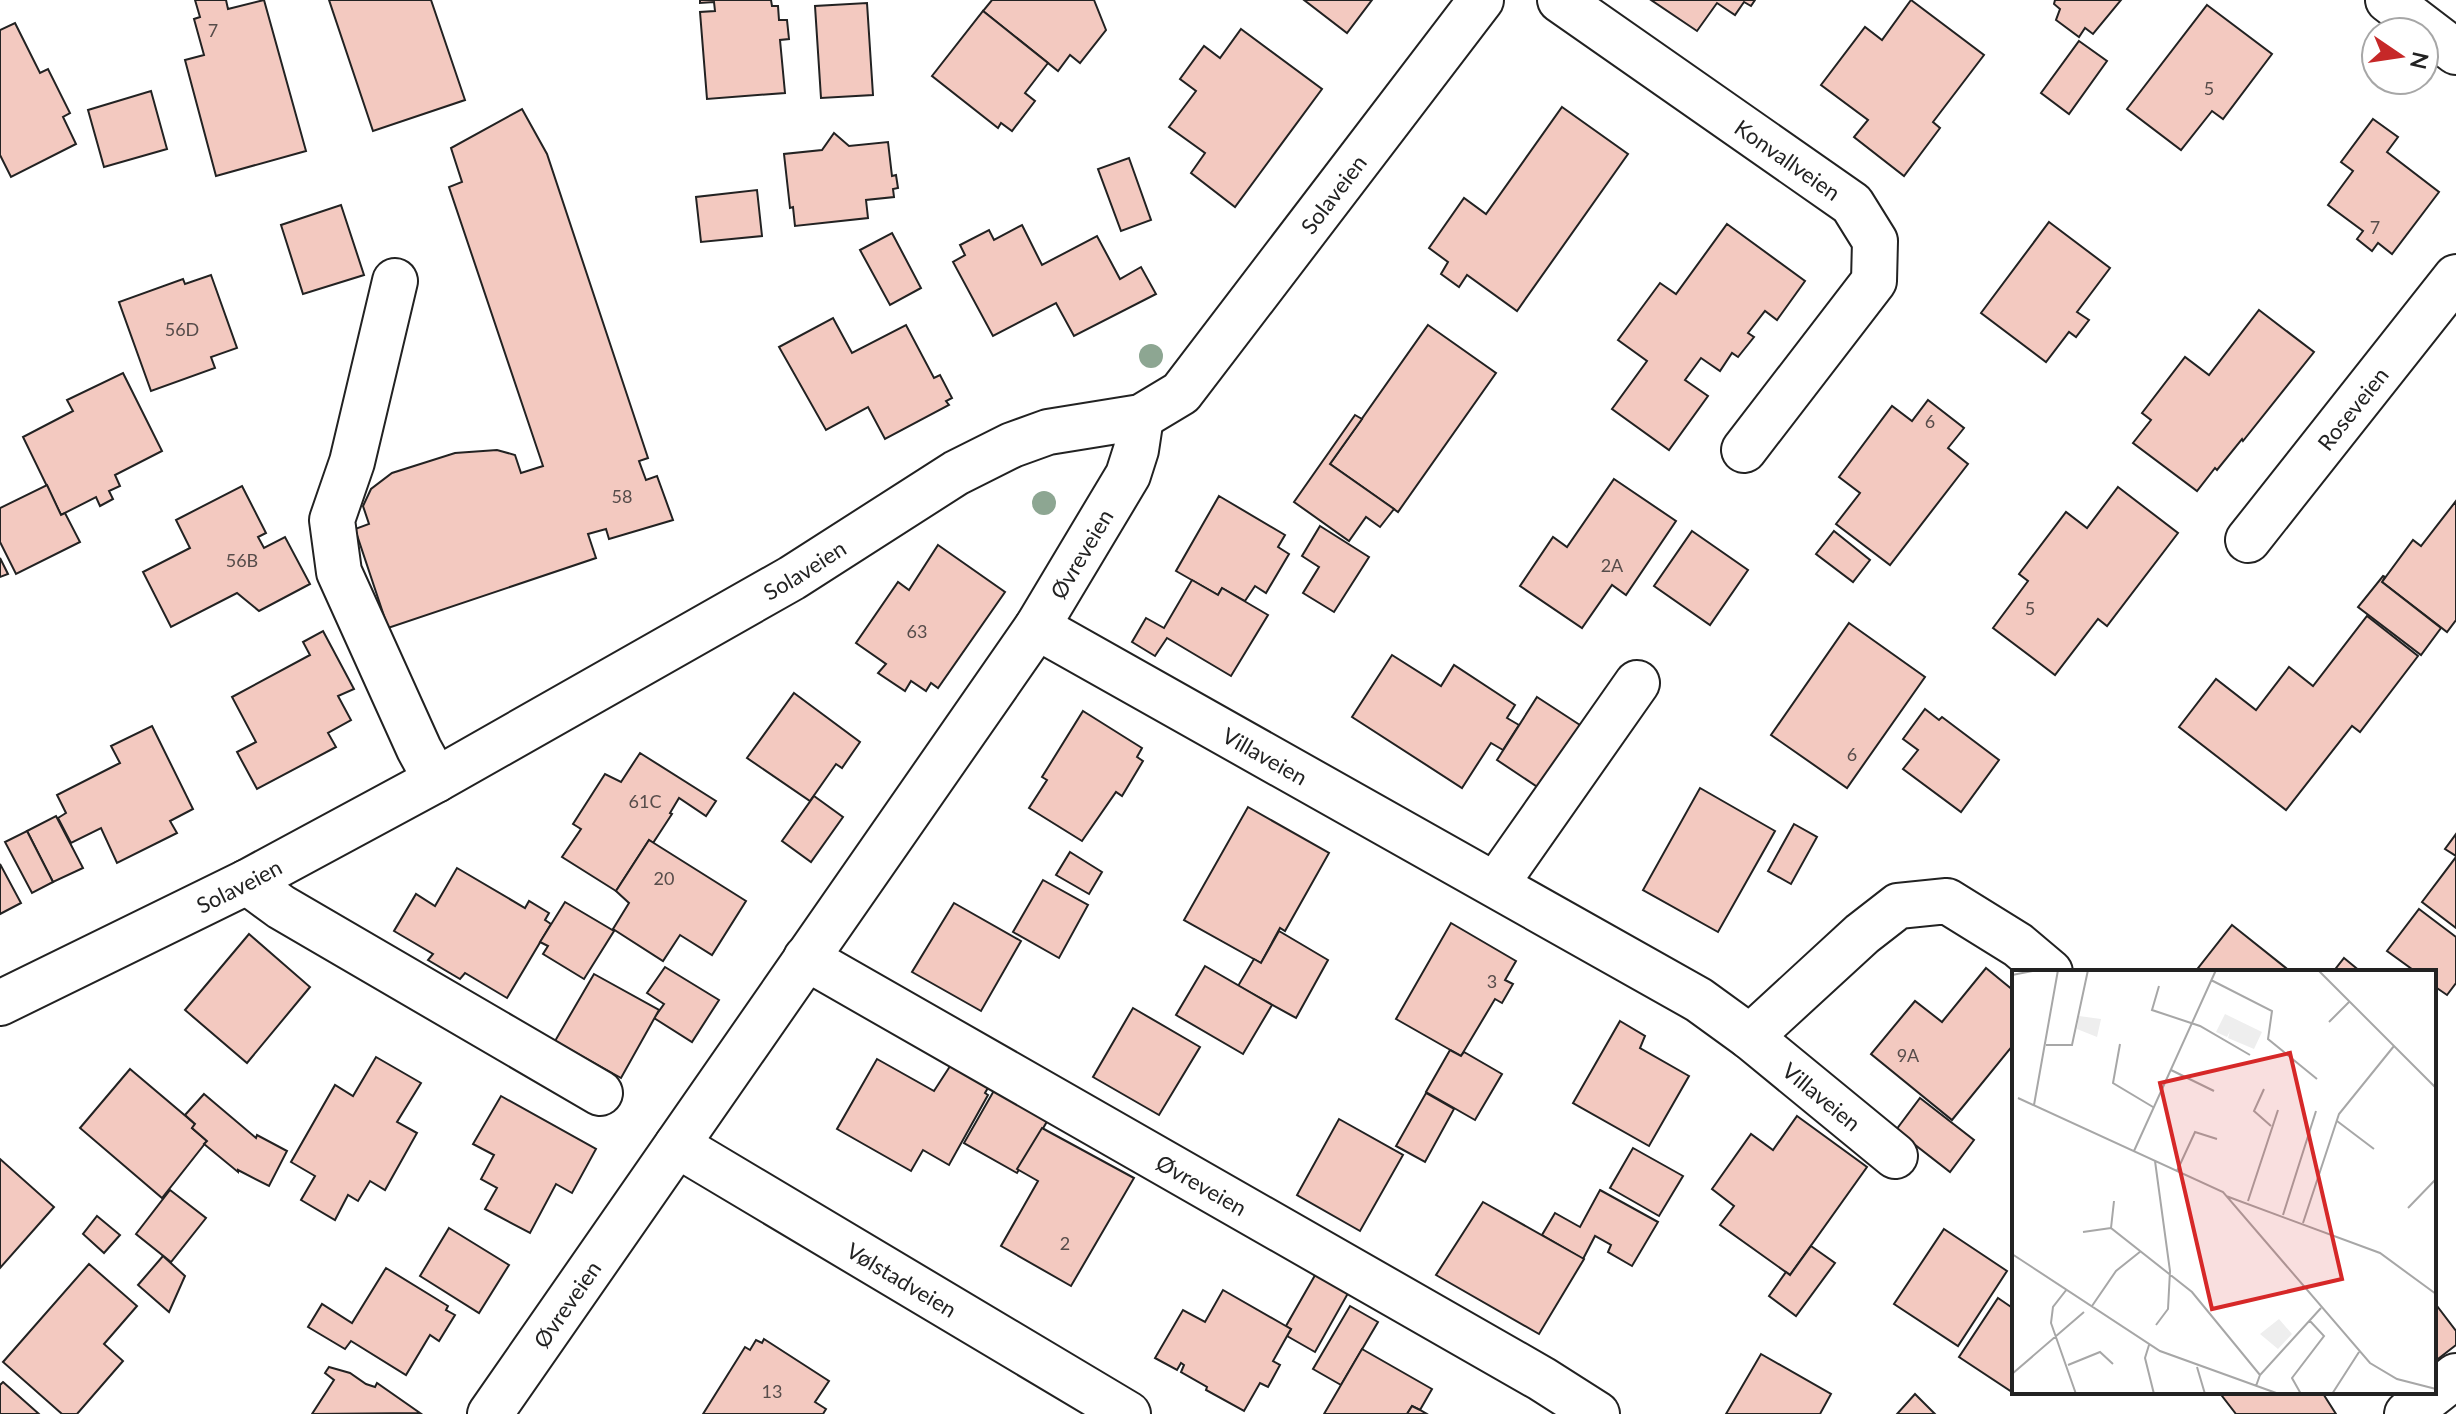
<svg xmlns="http://www.w3.org/2000/svg" width="2456" height="1414" font-family="Lato,sans-serif">
<style>
.building{fill:#f3c9c0;stroke:#222;stroke-width:2}
.lines{fill:none;stroke-linecap:round;stroke-linejoin:round}
.minor-casing{stroke:#222;stroke-width:48}
.minor{stroke:#fff;stroke-width:44}
.tree{fill:#8da692}
.labels{text-anchor:middle;dominant-baseline:central;stroke-width:6;stroke-linejoin:round;paint-order:stroke}
.number-label{font-size:18px;fill:#564c4a}
.street-label{font-size:22px;fill:#222;stroke:#fff}
.inset-road{fill:none;stroke:#a7a7a7;stroke-width:2}
.view{fill:#d62828;fill-opacity:0.15;stroke:#d62828;stroke-width:4}
.inset-edge{fill:none;stroke:#222;stroke-width:4}
</style>
<rect width="100%" height="100%" fill="#fff"/>
<!-- building -->
<g class="building">
<path d="M195,0H226L228,9L264,0L306,151L216,176L185,60L204,55L194,19L200,17Z"/>
<path d="M329,0H431L465,100L373,131Z"/>
<path d="M700,0H771L772,6H778L779,20H787L789,39L780,40L785,93L707,99L700,12L715,11L714,2L700,3Z"/>
<path d="M992,0H1094L1106,30L1080,63L1070,55L1058,71L983,11Z"/>
<path d="M1304,0H1372L1347,33Z"/>
<path d="M1651,0H1755L1751,6L1744,2L1735,15L1717,3L1697,31Z"/>
<path d="M1911,0L1984,55L1933,122L1940,128L1904,176L1854,137L1868,120L1821,85L1865,27L1882,40Z"/>
<path d="M2055,0H2121L2093,34L2085,28L2079,37L2056,20L2060,9L2054,4Z"/>
<path d="M867,3L873,95L821,98L815,6Z"/>
<path d="M2207,5L2272,54L2223,119L2212,111L2181,150L2127,109Z"/>
<path d="M983,11L1048,63L1025,93L1035,101L1012,131L1001,123L998,128L932,76Z"/>
<path d="M15,23L40,73L48,69L70,113L63,117L76,144L11,177L0,155V30Z"/>
<path d="M1241,29L1322,89L1235,207L1191,173L1205,153L1169,127L1196,91L1180,79L1204,46L1220,58Z"/>
<path d="M2079,41L2107,61L2069,114L2041,93Z"/>
<path d="M151,91L167,149L104,167L88,110Z"/>
<path d="M1562,107L1628,154L1517,311L1467,275L1459,287L1441,274L1448,262L1429,248L1464,198L1486,214Z"/>
<path d="M522,109L547,154L648,458L639,461L646,480L657,476L673,520L609,539L606,529L588,534L596,558L388,628L355,529L369,524L363,506L371,489L392,473L455,453L497,450L515,455L521,473L543,466L449,187L462,182L451,148Z"/>
<path d="M2373,119L2398,137L2387,152L2439,192L2392,254L2378,243L2372,251L2357,239L2363,231L2328,205L2353,171L2341,162Z"/>
<path d="M834,133L849,146L888,142L892,176L896,175L898,188L893,189L894,197L866,200L868,218L795,226L793,207L790,208L784,154L822,150Z"/>
<path d="M1129,158L1151,220L1121,231L1098,169Z"/>
<path d="M757,190L762,236L701,242L696,197Z"/>
<path d="M341,205L364,275L303,294L281,225Z"/>
<path d="M2049,222L2110,268L2077,312L2089,320L2076,337L2069,332L2046,362L1981,313Z"/>
<path d="M1727,224L1805,281L1777,320L1765,311L1748,333L1754,337L1738,357L1732,353L1720,371L1701,358L1685,380L1708,396L1669,450L1612,409L1647,361L1618,340L1660,283L1676,294Z"/>
<path d="M1022,225L1042,265L1097,236L1120,279L1141,267L1156,294L1074,336L1056,303L993,336L953,262L965,255L960,245L989,230L994,240Z"/>
<path d="M892,233L921,288L890,305L860,250Z"/>
<path d="M211,275L237,348L211,357L215,368L151,391L119,302L183,279L185,284Z"/>
<path d="M2259,310L2314,352L2243,441L2242,439L2217,470L2215,468L2197,491L2133,443L2151,420L2142,413L2185,357L2209,375Z"/>
<path d="M833,318L852,353L906,325L934,378L940,375L952,398L946,401L949,405L885,439L868,407L826,430L779,347Z"/>
<path d="M1428,325L1496,373L1398,512L1330,464Z"/>
<path d="M123,373L162,451L115,475L120,486L109,491L113,499L100,506L96,497L61,515L23,437L73,411L67,400Z"/>
<path d="M1928,400L1964,428L1948,448L1968,464L1890,565L1836,524L1860,493L1839,477L1892,406L1912,421Z"/>
<path d="M1355,415L1362,419L1330,464L1394,509L1380,527L1366,517L1349,541L1294,502Z"/>
<path d="M1614,479L1676,521L1626,595L1612,585L1582,628L1520,586L1553,537L1567,547Z"/>
<path d="M47,485L61,515L65,513L80,542L16,574L0,542V508Z"/>
<path d="M242,486L266,533L258,537L264,548L285,537L310,584L259,611L237,593L171,627L143,572L190,548L176,520Z"/>
<path d="M2118,487L2178,533L2107,626L2098,619L2055,675L1993,628L2028,581L2019,574L2066,512L2087,528Z"/>
<path d="M1219,496L1285,535L1278,547L1289,554L1266,593L1255,586L1245,601L1222,588L1218,595L1176,571Z"/>
<path d="M2456,501V620L2447,632L2382,582L2413,540L2421,546Z"/>
<path d="M1320,526L1369,557L1334,612L1303,593L1319,567L1302,556Z"/>
<path d="M1692,531L1748,570L1710,625L1654,586Z"/>
<path d="M1834,531L1870,560L1853,582L1816,554Z"/>
<path d="M938,545L1005,592L938,688L931,683L926,691L911,681L905,691L878,673L886,664L856,643L898,582L909,590Z"/>
<path d="M0,558L8,574L0,577Z"/>
<path d="M2383,576L2385,577L2382,582L2441,628L2421,655L2358,607Z"/>
<path d="M1192,580L1218,595L1222,588L1268,615L1231,676L1167,638L1155,656L1132,642L1146,618L1164,628Z"/>
<path d="M2367,616L2418,656L2360,732L2352,726L2286,810L2179,727L2216,679L2256,710L2289,667L2313,686Z"/>
<path d="M1849,623L1925,677L1847,788L1771,735Z"/>
<path d="M323,631L354,689L338,696L351,720L328,733L336,747L257,789L237,752L256,742L232,697L310,655L303,642Z"/>
<path d="M1392,655L1441,686L1454,665L1515,705L1507,718L1519,725L1503,750L1491,743L1462,788L1352,717Z"/>
<path d="M794,693L860,742L842,768L836,764L810,801L747,758Z"/>
<path d="M1537,697L1583,727L1542,790L1497,760Z"/>
<path d="M1925,709L1939,720L1942,717L1999,760L1961,812L1903,769L1918,750L1903,739Z"/>
<path d="M1083,711L1142,748L1137,757L1143,761L1122,796L1116,792L1082,841L1029,808L1047,780L1042,777Z"/>
<path d="M152,726L193,809L170,821L177,833L117,863L101,828L71,843L58,818L66,813L57,795L120,763L111,746Z"/>
<path d="M640,753L716,801L706,816L679,798L670,813L672,814L653,843L649,840L616,891L562,857L581,829L573,824L605,774L621,782Z"/>
<path d="M1700,788L1775,831L1718,932L1643,890Z"/>
<path d="M814,796L843,817L811,862L782,841Z"/>
<path d="M1248,807L1329,853L1285,931L1280,928L1261,963L1184,920Z"/>
<path d="M56,816L83,868L53,882L27,831Z"/>
<path d="M1794,824L1817,837L1791,884L1768,871Z"/>
<path d="M27,831L53,882L32,893L5,842Z"/>
<path d="M2456,834V856L2445,849Z"/>
<path d="M649,840L746,901L712,955L680,935L663,961L613,929L629,903L616,891Z"/>
<path d="M1070,852L1102,872L1089,894L1056,875Z"/>
<path d="M2456,857V928L2422,902Z"/>
<path d="M0,864L21,903L0,914Z"/>
<path d="M457,868L525,908L529,901L549,913L545,920L551,924L507,998L465,973L460,979L428,960L433,954L394,931L416,894L435,906Z"/>
<path d="M1043,880L1088,905L1059,958L1013,932Z"/>
<path d="M565,902L614,931L584,979L543,954L548,946L540,942Z"/>
<path d="M954,903L1021,941L981,1011L912,972Z"/>
<path d="M2419,909L2456,937V983L2447,995L2434,986V972H2416L2387,951Z"/>
<path d="M1451,923L1516,961L1505,980L1513,984L1502,1003L1495,999L1461,1056L1396,1019Z"/>
<path d="M2232,925L2291,972H2195Z"/>
<path d="M1279,931L1328,960L1296,1018L1238,986L1254,959L1261,963Z"/>
<path d="M249,934L310,987L247,1063L185,1010Z"/>
<path d="M2344,958L2361,972H2333Z"/>
<path d="M1205,966L1272,1005L1243,1054L1176,1015Z"/>
<path d="M665,967L719,1000L692,1042L654,1018L664,1004L647,993Z"/>
<path d="M1986,968L2014,991V1044L1952,1120L1871,1054L1915,1001L1942,1022Z"/>
<path d="M594,974L659,1010L621,1078L555,1041Z"/>
<path d="M1133,1008L1200,1047L1159,1115L1093,1077Z"/>
<path d="M1620,1021L1645,1036L1640,1048L1689,1076L1649,1146L1573,1103Z"/>
<path d="M1450,1050L1461,1056L1464,1052L1502,1074L1475,1120L1426,1092Z"/>
<path d="M376,1057L421,1083L397,1122L417,1133L385,1190L370,1181L358,1201L348,1195L335,1220L301,1200L315,1176L291,1162L335,1085L353,1096Z"/>
<path d="M877,1059L934,1091L954,1060L992,1081L985,1093L988,1095L949,1165L923,1150L911,1171L837,1129Z"/>
<path d="M130,1069L195,1124L192,1128L207,1141L162,1198L80,1128Z"/>
<path d="M996,1087L1049,1118L1017,1173L964,1143Z"/>
<path d="M1426,1093L1454,1109L1425,1162L1396,1146Z"/>
<path d="M204,1094L256,1138L257,1135L287,1151L269,1186L238,1170V1172L204,1144L207,1141L192,1128L195,1124L185,1115Z"/>
<path d="M501,1096L596,1149L572,1193L556,1184L530,1233L485,1209L497,1188L481,1179L494,1155L473,1144Z"/>
<path d="M1920,1098L1974,1140L1950,1172L1896,1130Z"/>
<path d="M1797,1116L1867,1167L1790,1275L1720,1225L1734,1206L1712,1189L1751,1134L1773,1150Z"/>
<path d="M1339,1119L1403,1155L1360,1231L1297,1195Z"/>
<path d="M1042,1128L1134,1178L1071,1286L1001,1246L1038,1181L1017,1169Z"/>
<path d="M1633,1148L1683,1176L1659,1216L1610,1188Z"/>
<path d="M0,1159L54,1207L0,1268Z"/>
<path d="M170,1190L206,1218L171,1262L136,1234Z"/>
<path d="M1600,1190L1658,1222L1632,1266L1608,1252L1611,1245L1595,1236L1583,1259L1542,1235L1555,1213L1580,1227Z"/>
<path d="M1483,1202L1584,1259L1539,1334L1436,1275Z"/>
<path d="M97,1216L120,1235L104,1253L83,1234Z"/>
<path d="M449,1228L509,1265L479,1313L420,1276Z"/>
<path d="M1944,1229L2007,1271L1958,1346L1894,1304Z"/>
<path d="M1811,1246L1835,1263L1796,1316L1769,1296L1786,1272L1790,1275Z"/>
<path d="M163,1256L185,1276L169,1312L138,1285Z"/>
<path d="M89,1264L137,1306L104,1344L123,1361L77,1414H62L3,1362Z"/>
<path d="M386,1268L448,1306L446,1310L455,1315L439,1341L430,1335L406,1375L351,1341L345,1349L308,1327L322,1304L352,1323Z"/>
<path d="M1318,1270L1351,1288L1315,1352L1287,1336L1291,1329L1286,1326Z"/>
<path d="M1223,1290L1291,1329L1273,1361L1280,1365L1268,1387L1260,1383L1244,1411L1206,1390L1207,1387L1181,1372L1184,1365L1181,1363L1177,1370L1155,1358L1183,1310L1205,1322Z"/>
<path d="M1998,1298L2014,1309V1388L2012,1392L1959,1357Z"/>
<path d="M2434,1302L2456,1331V1345L2434,1362Z"/>
<path d="M1350,1306L1378,1322L1341,1385L1313,1369Z"/>
<path d="M764,1339L829,1381L815,1402L826,1409L823,1414H703L745,1347L750,1350L756,1340L762,1343Z"/>
<path d="M1362,1349L1432,1389L1420,1410L1412,1406L1407,1414H1324Z"/>
<path d="M1761,1354L1831,1394L1820,1414H1726Z"/>
<path d="M329,1367L350,1373L366,1384L375,1387L377,1383L420,1413L312,1414L334,1380L325,1373Z"/>
<path d="M3,1382L39,1414H0V1385Z"/>
<path d="M2219,1392H2322L2336,1414H2236Z"/>
<path d="M1915,1394L1935,1414H1897Z"/>
<path d="M1412,1406L1420,1410L1427,1414H1407Z"/>
</g>
<g class="lines">
<defs>
<g id="minor">
<path id="s1" d="M1560,0L1852,204L1875,241L1874,281L1744,450"/>
<path d="M2388,0L2456,52"/>
<path d="M395,281L352,462L332,520L339,572L419,749L436,780"/>
<path id="s2" d="M2248,540L2456,277"/>
<path id="s3" d="M1037,627L1699,1000L1750,1037L1895,1156"/>
<path d="M247,882L281,907L600,1093"/>
<path d="M1496,884L1637,683"/>
<path id="s4" d="M806,958L1542,1379L1597,1414"/>
<path id="s5" d="M0,1003L247,882L436,780L792,578L956,473L1012,445L1048,432L1141,417L1181,393L1481,0"/>
<path d="M1750,1037L1862,934L1898,906L1947,901L2018,945L2050,972"/>
<path id="s6" d="M677,1145L1128,1414"/>
<path id="s7" d="M490,1414L1037,627L1128,475L1136,450L1141,417"/>
<path d="M2407,1414L2456,1376"/>
</g>
</defs>
<!-- minor casing -->
<use href="#minor" class="minor-casing"/>
<!-- minor -->
<use href="#minor" class="minor"/>
</g>
<!-- trees -->
<g class="tree">
<circle cx="1151" cy="356" r="12"/>
<circle cx="1044" cy="503" r="12"/>
</g>
<g class="labels">
<!-- number labels -->
<g class="number-label">
<text x="213" y="30">7</text>
<text x="2209" y="88">5</text>
<text x="2375" y="227">7</text>
<text x="182" y="329">56D</text>
<text x="1930" y="421">6</text>
<text x="622" y="496">58</text>
<text x="242" y="560">56B</text>
<text x="1612" y="565">2A</text>
<text x="2030" y="608">5</text>
<text x="917" y="631">63</text>
<text x="1852" y="754">6</text>
<text x="645" y="801">61C</text>
<text x="664" y="878">20</text>
<text x="1492" y="981">3</text>
<text x="1908" y="1055">9A</text>
<text x="1065" y="1243">2</text>
<text x="772" y="1391">13</text>
</g>
<!-- street labels -->
<g class="street-label">
<text stroke="none"><textPath href="#s1" startOffset="278">Konvallveien</textPath></text>
<text stroke="none"><textPath href="#s5" startOffset="1586">Solaveien</textPath></text>
<text stroke="none"><textPath href="#s2" startOffset="168">Roseveien</textPath></text>
<text stroke="none"><textPath href="#s7" startOffset="1044">Øvreveien</textPath></text>
<text stroke="none"><textPath href="#s5" startOffset="914">Solaveien</textPath></text>
<text stroke="none"><textPath href="#s3" startOffset="262">Villaveien</textPath></text>
<text stroke="none"><textPath href="#s5" startOffset="266">Solaveien</textPath></text>
<text stroke="none"><textPath href="#s3" startOffset="916">Villaveien</textPath></text>
<text stroke="none"><textPath href="#s4" startOffset="456">Øvreveien</textPath></text>
<text stroke="none"><textPath href="#s6" startOffset="262">Vølstadveien</textPath></text>
<text stroke="none"><textPath href="#s7" startOffset="134">Øvreveien</textPath></text>
</g>
</g>
<!-- overview -->
<g transform="translate(2012 970)">
<rect width="424" height="424" fill="#fff"/>
<path d="M213,44L250,62L242,79L216,68L218,61L215,67L204,62ZM67,46L89,49L85,67L65,59ZM267,349L280,364L266,379L248,364Z" fill="#eee"/>
<path class="inset-road" d="M306,0L424,118M0,5L26,0M199,10L260,41L256,69L305,109M147,16L140,40L188,56L238,85M317,52L337,32M108,74L101,113L141,137M34,75H60L76,0M159,100L202,121M252,119L242,141L259,156M6,128L211,222L358,393L385,409L424,419M22,135L46,0M325,151L362,179M122,181L204,0M143,191L158,301L156,339L144,355M165,201L183,162L205,169M214,226L368,283L424,324M102,231L99,258L180,322L248,405M236,231L266,140M396,238L424,209M271,245L304,141M291,253L327,144L382,76M71,262L99,258M0,284L148,381L267,424M55,319L41,337L39,353L64,424M80,336L104,301L129,281M137,375L133,388L142,424M56,395L88,382L101,394M185,397L193,424M0,404L72,342M244,416L248,405L309,338M289,424L280,408L312,366L298,351M320,424L347,382"/>
<path class="view" d="M278,83L330,309L200,339L148,113Z"/>
<rect width="424" height="424" class="inset-edge"/>
</g>
<!-- north arrow -->
<g transform="translate(2400 56) rotate(103)"><circle r="38" fill="#ffffff" stroke="#a7a7a7" stroke-width="2"/>
<path d="M0-6L14 30L0 20L-14 30Z" fill="#c62828"/>
<text y="-12" font-size="22" font-weight="bold" text-anchor="middle" fill="#222222">N</text>
</g>
</svg>
